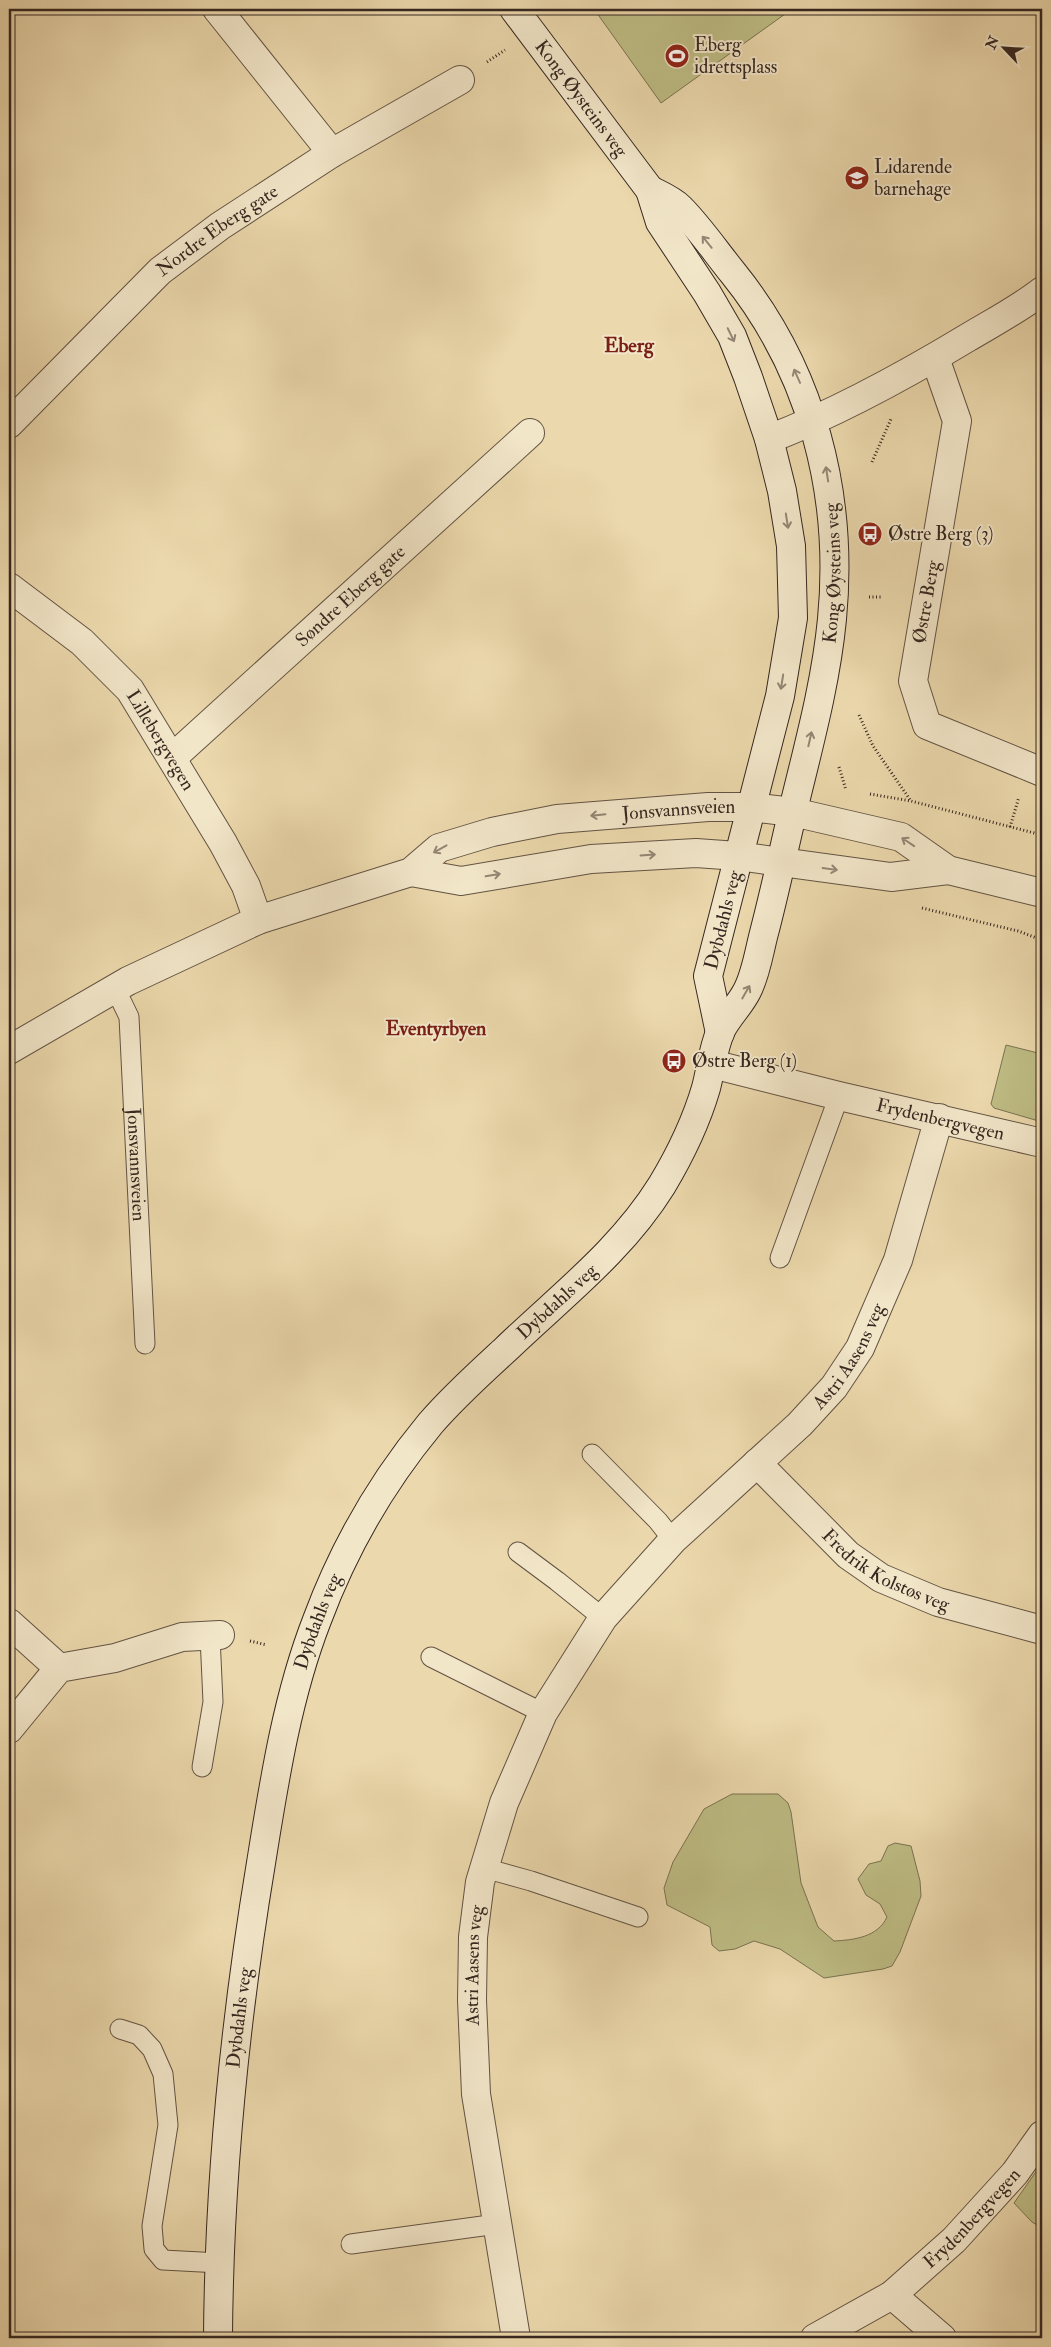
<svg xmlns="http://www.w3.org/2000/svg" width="1051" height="2347" font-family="'IM FELL Double Pica',serif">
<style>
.green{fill:#bebc84;stroke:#7a7252}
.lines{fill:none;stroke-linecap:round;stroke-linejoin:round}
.service-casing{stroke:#635343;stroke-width:21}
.minor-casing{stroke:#635343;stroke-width:30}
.tertiary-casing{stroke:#635343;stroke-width:30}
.secondary-casing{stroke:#362720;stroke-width:30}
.path{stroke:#362720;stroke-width:3;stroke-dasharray:1 2.5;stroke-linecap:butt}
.service{stroke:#f2e6c9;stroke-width:19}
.minor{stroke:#f2e6c9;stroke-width:28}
.tertiary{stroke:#f2e6c9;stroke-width:28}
.secondary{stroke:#f2e6c9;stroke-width:28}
.oneway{stroke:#948674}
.labels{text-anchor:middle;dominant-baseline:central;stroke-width:4;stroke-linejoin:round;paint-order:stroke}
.poi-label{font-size:19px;fill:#362720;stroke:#f2e6c9;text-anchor:start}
.street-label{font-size:19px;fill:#362720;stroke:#f2e6c9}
.neighbourhood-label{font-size:20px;font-weight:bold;fill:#7a1f14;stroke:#f2e6c9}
</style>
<rect width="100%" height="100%" fill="#ebd8ac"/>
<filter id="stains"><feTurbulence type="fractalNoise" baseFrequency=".004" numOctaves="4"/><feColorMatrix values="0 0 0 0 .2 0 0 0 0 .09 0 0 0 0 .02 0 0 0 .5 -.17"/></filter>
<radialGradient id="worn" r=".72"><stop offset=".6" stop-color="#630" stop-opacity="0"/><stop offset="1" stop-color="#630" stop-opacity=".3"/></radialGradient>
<!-- green -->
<g class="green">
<path d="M594,9H792L661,103Z"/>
<path d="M1006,1045L1038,1053L1039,1049L1042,1050V1122L994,1108L991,1104Z"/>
<path d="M732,1794H778L788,1803L791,1812L801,1883L818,1927L834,1941C854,1940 878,1937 887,1917L880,1904L866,1895L858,1879L869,1864L881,1861L888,1846L895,1843L911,1846L920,1881L921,1896L900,1952L892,1966L883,1969L824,1978L780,1949L754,1941L735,1949L719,1951L712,1945L710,1927L667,1905L664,1888L673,1862L704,1809Z"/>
<path d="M1042,2163V2228L1032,2222L1014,2203Z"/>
</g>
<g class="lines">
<defs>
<g id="service">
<path id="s1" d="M115,988L129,1017L145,1344"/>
<path d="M780,1258L839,1096"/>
<path d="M592,1454L658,1521L673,1540"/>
<path d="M518,1552L557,1581L603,1618"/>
<path d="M431,1657L543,1713"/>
<path d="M202,1767L213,1702L210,1636"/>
<path d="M484,1868L531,1881L638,1917"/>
<path d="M120,2029L139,2035L152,2049L163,2074L168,2125L152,2226L154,2249L163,2260L220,2263"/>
<path d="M351,2244L497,2224"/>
</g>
<g id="minor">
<path d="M217,9L332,153"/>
<path d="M935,358L957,421L913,681L927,725L1042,772"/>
<path id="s2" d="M9,424L160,271L220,226L332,153L460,80"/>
<path d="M769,439C839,412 904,376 967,338C992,323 1019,309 1042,291"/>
<path id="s3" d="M9,587L82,642L130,690L223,843L246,886L258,920"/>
<path id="s4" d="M172,758L530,433"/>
<path id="s5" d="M712,1064L839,1096L1042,1143"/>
<path id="s6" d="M757,1463L848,1555L881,1578L938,1602L1042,1630"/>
<path d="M9,1623L59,1668"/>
<path d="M9,1729L59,1668L115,1658L182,1637L220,1635"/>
<path d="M892,2295L942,2338"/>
<path id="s7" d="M516,2338L476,2094L472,2000L473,1937L480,1882L504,1803L543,1713L603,1618L673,1540L800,1424L834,1387L860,1348L898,1260L939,1118"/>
<path id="s8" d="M815,2338L892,2295L954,2240L1015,2173L1042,2135"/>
</g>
<g id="tertiary">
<path d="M411,872L461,881L591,859L696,853L738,856L891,877L948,870"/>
<path id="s9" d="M9,1050L128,981L258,920L411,872L439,848L492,832L557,819L708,807H751L793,812L901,837L948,870L1042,893"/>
</g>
<g id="secondary">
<path id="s10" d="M514,9L650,190L660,222L707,293L732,336L748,377L769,439L782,491L791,546L793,618L780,696L708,976L720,1033"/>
<path id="s11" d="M218,2338C219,2180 235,2020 261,1863C274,1782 287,1697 317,1620C343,1550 382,1482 430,1424C453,1397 480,1373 506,1349C561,1296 621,1251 662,1185C680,1155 696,1122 706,1088C711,1069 713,1048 721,1030C728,1016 740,1005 747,991C756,974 759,952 764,933C775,891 784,848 794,806C809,744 826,682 832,619C844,494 812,371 733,273C716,252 699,227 680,208C672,200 660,195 650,190"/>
</g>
</defs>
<!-- service casing -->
<use href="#service" class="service-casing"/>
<!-- minor casing -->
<use href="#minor" class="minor-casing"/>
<!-- tertiary casing -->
<use href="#tertiary" class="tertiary-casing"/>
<!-- secondary casing -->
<use href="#secondary" class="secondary-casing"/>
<!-- path -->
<g class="path">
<path d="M487,62L505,50"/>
<path d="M872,462L891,419"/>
<path d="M869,597H883"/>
<path d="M859,715L873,746L911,801"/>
<path d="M839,767L846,790"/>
<path d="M870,794L911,801L1042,835"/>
<path d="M1010,827L1019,797"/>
<path d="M922,908L1018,931L1042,940"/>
<path d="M250,1641L267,1645"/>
</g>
<!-- service -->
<use href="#service" class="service"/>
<!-- minor -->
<use href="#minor" class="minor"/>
<!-- tertiary -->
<use href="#tertiary" class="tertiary"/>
<!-- secondary -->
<use href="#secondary" class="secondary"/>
</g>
<!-- one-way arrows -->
<defs><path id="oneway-shaft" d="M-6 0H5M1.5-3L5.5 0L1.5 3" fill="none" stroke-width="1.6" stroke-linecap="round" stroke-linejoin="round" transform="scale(1.25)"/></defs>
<g class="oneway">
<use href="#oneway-shaft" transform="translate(707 242) rotate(-129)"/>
<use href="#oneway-shaft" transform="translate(731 335) rotate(64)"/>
<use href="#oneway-shaft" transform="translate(797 376) rotate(-114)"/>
<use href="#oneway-shaft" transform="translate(827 474) rotate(-99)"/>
<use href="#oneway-shaft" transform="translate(787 521) rotate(81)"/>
<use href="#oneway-shaft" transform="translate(782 682) rotate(99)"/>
<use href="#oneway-shaft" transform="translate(810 739) rotate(-77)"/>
<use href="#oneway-shaft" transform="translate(598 815) rotate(174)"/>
<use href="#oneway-shaft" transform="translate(908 842) rotate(-146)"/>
<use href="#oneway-shaft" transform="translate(440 849) rotate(151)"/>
<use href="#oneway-shaft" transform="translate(648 855) rotate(-4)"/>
<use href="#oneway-shaft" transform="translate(830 869) rotate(8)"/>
<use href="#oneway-shaft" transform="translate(493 875) rotate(-10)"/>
<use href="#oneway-shaft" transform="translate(746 992) rotate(-60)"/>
</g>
<!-- icons -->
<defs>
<symbol id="stadium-disc" viewBox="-11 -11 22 22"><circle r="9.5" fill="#8f2418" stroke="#f2e6c9"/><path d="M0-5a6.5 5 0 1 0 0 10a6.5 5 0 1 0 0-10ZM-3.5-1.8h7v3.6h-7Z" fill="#fff"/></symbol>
<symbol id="school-disc" viewBox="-11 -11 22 22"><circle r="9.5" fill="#8f2418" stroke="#f2e6c9"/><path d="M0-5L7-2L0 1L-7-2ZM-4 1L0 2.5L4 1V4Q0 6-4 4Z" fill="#fff"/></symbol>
<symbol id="bus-disc" viewBox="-11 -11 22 22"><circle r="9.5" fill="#8f2418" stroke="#f2e6c9"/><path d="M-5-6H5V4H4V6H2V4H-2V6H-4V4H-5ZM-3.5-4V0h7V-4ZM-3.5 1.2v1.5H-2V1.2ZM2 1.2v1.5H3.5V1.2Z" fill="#fff"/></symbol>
</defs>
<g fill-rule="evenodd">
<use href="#stadium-disc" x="663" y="42" width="28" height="28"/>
<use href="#school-disc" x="843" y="164" width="28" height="28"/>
<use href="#bus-disc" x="856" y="520" width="28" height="28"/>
<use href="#bus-disc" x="660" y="1047" width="28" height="28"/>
</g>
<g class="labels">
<!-- poi labels -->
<g class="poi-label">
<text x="694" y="45">Eberg<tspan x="694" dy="22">idrettsplass</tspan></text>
<text x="874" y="167">Lidarende<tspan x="874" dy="22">barnehage</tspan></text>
<text x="888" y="534">Østre Berg (3)</text>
<text x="692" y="1061">Østre Berg (1)</text>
</g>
<!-- street labels -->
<g class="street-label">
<text stroke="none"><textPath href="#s10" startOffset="112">Kong Øysteins veg</textPath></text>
<text stroke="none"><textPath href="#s2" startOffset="285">Nordre Eberg gate</textPath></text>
<text stroke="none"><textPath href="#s11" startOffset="1930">Kong Øysteins veg</textPath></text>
<text stroke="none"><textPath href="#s4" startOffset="241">Søndre Eberg gate</textPath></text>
<text transform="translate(926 602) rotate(-80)">Østre Berg</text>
<text stroke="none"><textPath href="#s3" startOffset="218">Lillebergvegen</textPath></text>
<text stroke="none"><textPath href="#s9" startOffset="722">Jonsvannsveien</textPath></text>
<text transform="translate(723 920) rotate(-76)">Dybdahls veg</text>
<text stroke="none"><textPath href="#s5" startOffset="235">Frydenbergvegen</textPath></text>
<text stroke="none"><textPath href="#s1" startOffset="180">Jonsvannsveien</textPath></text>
<text stroke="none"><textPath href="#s11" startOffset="1131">Dybdahls veg</textPath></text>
<text stroke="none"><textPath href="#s7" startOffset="1114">Astri Aasens veg</textPath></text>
<text stroke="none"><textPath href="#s6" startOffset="170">Fredrik Kolstøs veg</textPath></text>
<text stroke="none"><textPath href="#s11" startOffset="726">Dybdahls veg</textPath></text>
<text stroke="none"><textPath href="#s7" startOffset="376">Astri Aasens veg</textPath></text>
<text stroke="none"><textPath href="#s11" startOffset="321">Dybdahls veg</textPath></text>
<text stroke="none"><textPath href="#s8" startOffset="199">Frydenbergvegen</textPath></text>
</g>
<!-- neighbourhood labels -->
<g class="neighbourhood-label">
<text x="629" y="345">Eberg</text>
<text x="436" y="1028">Eventyrbyen</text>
</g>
</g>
<!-- margin -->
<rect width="1051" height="2347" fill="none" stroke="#ebd8ac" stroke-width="30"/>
<rect x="10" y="10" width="1031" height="2327" fill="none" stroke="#362720" stroke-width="2.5"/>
<rect x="15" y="15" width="1021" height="2317" fill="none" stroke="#362720"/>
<!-- north arrow -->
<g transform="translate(1004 48) rotate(295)" stroke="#f2e6c9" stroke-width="4" paint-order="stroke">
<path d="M0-4L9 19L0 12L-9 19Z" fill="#362720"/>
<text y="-8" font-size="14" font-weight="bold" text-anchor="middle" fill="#362720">N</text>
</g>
<rect width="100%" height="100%" filter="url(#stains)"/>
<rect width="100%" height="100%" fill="url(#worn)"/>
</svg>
